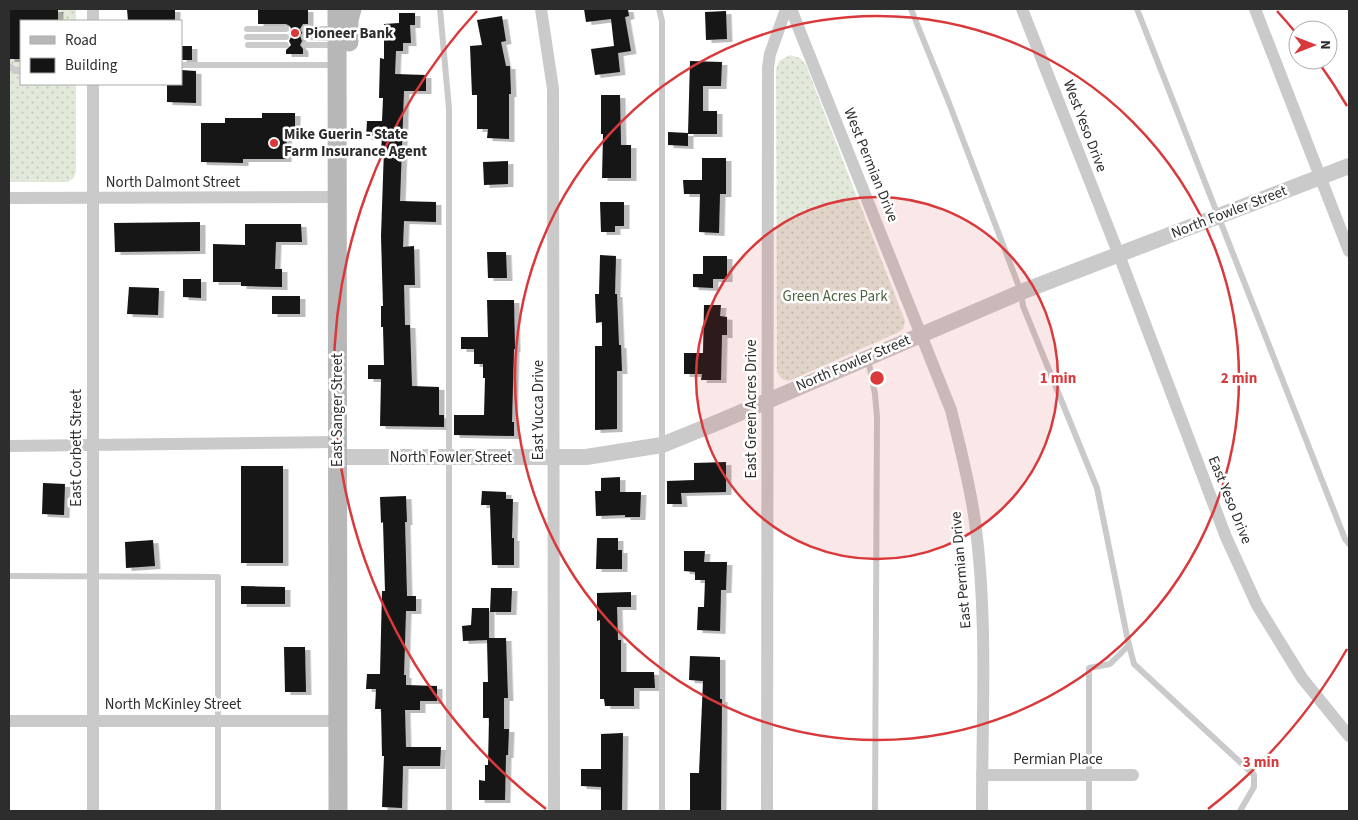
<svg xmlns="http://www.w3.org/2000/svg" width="1358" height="820" font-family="'Source Sans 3',sans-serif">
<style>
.grass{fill:url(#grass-dots)}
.building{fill:#141414;filter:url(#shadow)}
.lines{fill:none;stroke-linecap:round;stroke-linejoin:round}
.service{stroke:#cacaca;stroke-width:6}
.minor{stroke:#cacaca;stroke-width:12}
.tertiary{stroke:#cacaca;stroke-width:16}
.secondary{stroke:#b7b7b7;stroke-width:19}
.ring{fill:none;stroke:#d9393b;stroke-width:2.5}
.poi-dot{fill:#d9393b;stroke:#fff;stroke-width:2}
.labels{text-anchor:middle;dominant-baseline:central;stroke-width:5;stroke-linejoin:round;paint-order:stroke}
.poi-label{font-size:15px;font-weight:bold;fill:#2d2d2d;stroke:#fff;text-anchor:start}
.street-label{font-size:15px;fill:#2d2d2d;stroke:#fff}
.park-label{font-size:15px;fill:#4d653d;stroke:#fff}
.centre{fill:#d9393b;stroke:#fff;stroke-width:2.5}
.ring-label{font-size:15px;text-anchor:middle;font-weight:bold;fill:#d9393b;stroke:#fff;stroke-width:5;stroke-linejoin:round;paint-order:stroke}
</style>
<defs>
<pattern id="grass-dots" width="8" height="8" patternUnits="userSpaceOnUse" patternTransform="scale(1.25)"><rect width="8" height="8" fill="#e2e9db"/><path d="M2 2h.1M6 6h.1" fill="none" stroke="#c2c8bc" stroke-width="1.8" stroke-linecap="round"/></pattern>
<filter id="shadow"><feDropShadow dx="5.5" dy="3" stdDeviation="0" flood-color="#0004"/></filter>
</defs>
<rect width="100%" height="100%" fill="#fff"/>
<!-- grass -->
<g class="grass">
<path d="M9,9H76V21H21V84H76V171L74,178L68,182H9Z"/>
<path d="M790,55L800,58L806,65L905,321L903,329L899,332L789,381L782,379L777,372L776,69L779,61Z"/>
</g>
<!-- building -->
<g class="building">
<path d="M9,9H58V21H21V59H9Z"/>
<path d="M127,9H175V21H128Z"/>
<path d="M258,9H308V24H303L300,29L302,33L300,36L302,41L300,45L303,49V54H286V50L291,45L289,41L291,37L289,33L291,29L290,26L286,24H258Z"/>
<path d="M584,9H628L629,16L625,17L631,51L618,53L620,72L595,75L591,49L614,46L611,19L586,22Z"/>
<path d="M726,11L727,39L706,40L705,12Z"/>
<path d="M399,13H415V25H410L411,43H403V51H396L395,74L426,75V91H404L400,201L436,202V222L404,221L403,247L414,246L415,285H404L405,325H410L412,386L439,387V415H444V427L380,426L381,379H368V365H384L383,327H381V306H383L381,236L384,149H381L382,138L366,137L367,121H382L383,98H379L380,58L384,59V24L399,23Z"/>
<path d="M502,16L506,41L501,42L506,66H510L511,94H509V139L487,138L488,129H477V95H472L470,46L482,45L477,20Z"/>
<rect x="181" y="46" width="11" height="14"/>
<path d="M690,61L722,62L721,86H703V111H717V134H688Z"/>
<path d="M181,70L196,71V103L167,102V84H181Z"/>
<path d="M601,95H620L621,145H631V178H602L603,134H601Z"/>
<path d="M262,113H295V128H287L286,159H243V163L201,162V123H225V118H262Z"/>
<path d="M668,132L688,133V146L668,145Z"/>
<path d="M702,158H726V194H720L719,233L699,232L700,194H684L683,180H702Z"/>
<path d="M508,161V184L484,185L483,162Z"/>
<path d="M600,202H624V226H615V232H601Z"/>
<path d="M200,222V251L115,252L114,223Z"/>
<path d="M245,224H301L302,242H276L275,269H282V287L241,286V282H213V244L245,245Z"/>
<path d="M487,252H506L507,278H488Z"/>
<path d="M600,255L616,256L615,294H617L619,345H621L622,371H617V429L595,430V346H602V322L596,323L595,294H599Z"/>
<path d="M703,256H727V279H713V288L693,287V274H703Z"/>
<path d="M183,279H201V298L183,297Z"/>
<path d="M129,287L159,288L158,315L127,314Z"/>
<rect x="272" y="296" width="28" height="18"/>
<path d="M487,300H514L515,349H514L512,422H514V436L454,435V415H484L485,378H483V364H474V349H461V337H488Z"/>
<path d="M704,305H721L720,316L727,317V335H722L721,380H701L702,374H684V353H703Z"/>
<path d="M726,462V492L681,493L682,504H667V481L694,480V463Z"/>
<rect x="241" y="466" width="42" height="97"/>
<path d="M620,477V492H641L640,517H625V515L596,516L595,491H601V478Z"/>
<path d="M43,483L65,484L64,515L42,514Z"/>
<path d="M482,491L506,492V499H513L512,538H514V565H492L490,505H481Z"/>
<path d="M406,496L407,522H405L407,596H416V611H406L404,675H406V685L437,686V701H420V710H405L406,747H441L440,766H403L402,808L382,807L384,756H382L381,709H375L376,689H366L367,674H380L382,591H385L383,522L381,523L380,497Z"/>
<path d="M597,538H618V550H622V569H596Z"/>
<path d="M153,540L155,566L126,568L125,542Z"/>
<path d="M684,551H705L704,562H727L726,590H721L720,631L697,630L698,607H704L705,580H695V572L684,571Z"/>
<path d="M241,586L285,587V604H241Z"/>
<path d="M491,588H512L511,612H490Z"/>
<path d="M631,592V607H617L618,640H621V672H654L655,688H634V706H605L604,699H600V620L597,621V593Z"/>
<path d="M472,608H489V638H506L508,698H504V729H509L508,755H506L505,800H479V780L485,781V765H488L489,718H483V682H488L487,640L463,641L462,626L471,625Z"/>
<path d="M284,647H305L306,692H285Z"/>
<path d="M690,656L720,657V699H722L721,811H690V773H699L703,681L689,680Z"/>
<path d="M623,733L622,811H601V787L581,786V769H601V734Z"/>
</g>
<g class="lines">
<!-- service -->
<g class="service">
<path d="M440,9L449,109V811"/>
<path d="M659,9L662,21V811"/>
<path d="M911,9L949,103L1021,292L1023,306L1097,488L1128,641L1134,664L1254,775V787L1240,811"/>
<path d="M1137,9L1345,539L1349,544"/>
<path d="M247,29H286"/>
<path d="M305,29H336"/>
<path d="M247,37H286"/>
<path d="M305,37L336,38"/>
<path d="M248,45H286"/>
<path d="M305,45H336"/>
<path d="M181,65H335"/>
<path d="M9,66L16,71H21"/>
<path d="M868,359L875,394L877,417L875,811"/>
<path d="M9,576L218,577V811"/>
<path d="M1089,811V668L1110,664L1129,645"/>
</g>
<!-- minor -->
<g class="minor">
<path d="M541,9L553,89L554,811"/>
<path d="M791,9L951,410C960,447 970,484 975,522C988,617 982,715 982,811"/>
<path d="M1022,9L1119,255L1226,537L1257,605L1302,678L1349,736"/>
<path d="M1255,9L1349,251"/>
<path d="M93,21V9"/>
<path d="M93,84V811"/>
<path d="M9,198L337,197"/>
<path d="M9,446L337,442"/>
<path d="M9,721H338"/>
<path d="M982,775H1133"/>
<path d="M767,811L768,68L770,54L786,9"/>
</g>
<!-- tertiary -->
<path class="tertiary" d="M337,457H586L662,445L721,421L1021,292L1349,166"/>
<!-- secondary -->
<g class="secondary">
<path d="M337,9L338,811"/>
<path d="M349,42V20L352,9"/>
</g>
</g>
<!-- distance rings -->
<circle cx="877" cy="378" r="181" fill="#d9393b" fill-opacity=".12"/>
<g class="ring">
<circle cx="877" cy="378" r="181"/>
<circle cx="877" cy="378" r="362"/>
<path d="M1347 649A543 543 0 0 1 1208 809M546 809A543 543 0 0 1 477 11M1277 11A543 543 0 0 1 1296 33M1319 63A543 543 0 0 1 1347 106"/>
</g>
<!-- markers -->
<g class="poi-dot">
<circle cx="295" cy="33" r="5"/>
<circle cx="274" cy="143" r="5"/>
</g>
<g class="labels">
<!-- poi labels -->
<g class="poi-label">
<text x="305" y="33">Pioneer Bank</text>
<text x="284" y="134">Mike Guerin - State<tspan x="284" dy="17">Farm Insurance Agent</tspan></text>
</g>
<!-- street labels -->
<g class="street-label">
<text transform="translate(1085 126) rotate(69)">West Yeso Drive</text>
<text transform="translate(871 165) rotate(68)">West Permian Drive</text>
<text x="173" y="182">North Dalmont Street</text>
<text transform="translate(1229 212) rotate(-21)">North Fowler Street</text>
<text transform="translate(853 363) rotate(-23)">North Fowler Street</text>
<text transform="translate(751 409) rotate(-90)">East Green Acres Drive</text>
<text transform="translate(337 410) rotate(-90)">East Sanger Street</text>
<text transform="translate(538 410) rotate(-90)">East Yucca Drive</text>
<text transform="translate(76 448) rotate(-90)">East Corbett Street</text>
<text x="451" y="457">North Fowler Street</text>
<text transform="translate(1230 500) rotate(68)">East Yeso Drive</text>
<text transform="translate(961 570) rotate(-95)">East Permian Drive</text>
<text x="173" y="704">North McKinley Street</text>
<text x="1058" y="759">Permian Place</text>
</g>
<!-- park labels -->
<g class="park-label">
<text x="835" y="296">Green Acres Park</text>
</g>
</g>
<circle cx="877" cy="378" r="8" class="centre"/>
<g class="ring-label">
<text x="1058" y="383">1 min</text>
<text x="1239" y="383">2 min</text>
<text x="1261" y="767">3 min</text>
</g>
<!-- border -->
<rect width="1358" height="820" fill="none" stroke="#2d2d2d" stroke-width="20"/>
<!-- legend -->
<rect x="20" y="20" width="162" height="65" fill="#ffffff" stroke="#ababab"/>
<rect x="30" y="36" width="25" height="8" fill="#b7b7b7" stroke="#ababab"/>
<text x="65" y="45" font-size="15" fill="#2d2d2d">Road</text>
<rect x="30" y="58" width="25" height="15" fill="#141414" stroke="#ababab"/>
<text x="65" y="70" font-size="15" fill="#2d2d2d">Building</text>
<!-- north arrow -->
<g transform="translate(1313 45) rotate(90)"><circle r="24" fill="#ffffff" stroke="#ababab"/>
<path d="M0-4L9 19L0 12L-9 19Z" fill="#d9393b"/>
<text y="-8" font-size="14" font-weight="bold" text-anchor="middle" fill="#2d2d2d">N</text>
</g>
</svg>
